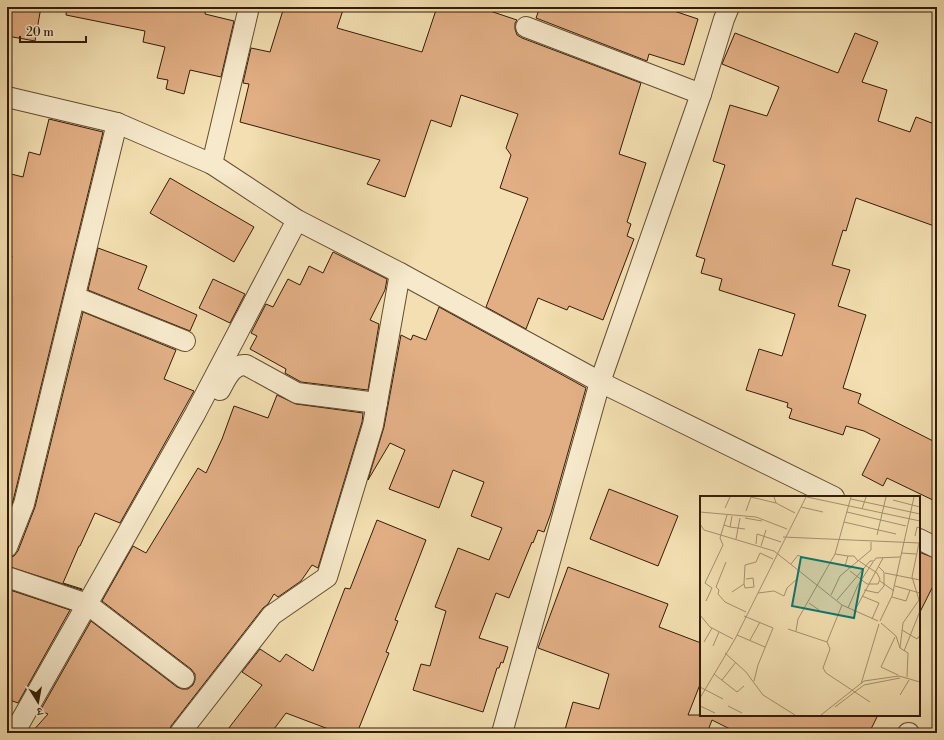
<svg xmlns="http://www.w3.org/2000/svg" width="944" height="740" font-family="'Libre Bodoni','Noto Serif Devanagari',serif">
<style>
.building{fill:#e2af85;stroke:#331c06}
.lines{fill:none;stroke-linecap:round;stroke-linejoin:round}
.street-casing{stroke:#634d31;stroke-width:22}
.street{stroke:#f7eacc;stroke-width:20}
.inset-road{fill:none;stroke:#a6916d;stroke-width:1}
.view{fill:#0f766e;fill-opacity:0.15;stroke:#0f766e;stroke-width:2}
.inset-edge{fill:none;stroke:#331c06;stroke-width:2}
</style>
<rect width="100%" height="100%" fill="#f3dfb1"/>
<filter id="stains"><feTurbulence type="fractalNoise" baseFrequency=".005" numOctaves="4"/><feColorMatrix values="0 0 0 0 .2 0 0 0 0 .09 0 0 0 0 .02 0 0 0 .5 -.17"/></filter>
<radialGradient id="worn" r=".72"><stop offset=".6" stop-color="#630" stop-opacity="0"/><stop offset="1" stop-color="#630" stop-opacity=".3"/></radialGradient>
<!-- building -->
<g class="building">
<path d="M7,7H41L35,41L7,36Z"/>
<path d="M67,7H206L205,14L234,21L221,77L190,70L184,94L166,89L168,80L157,78L165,47L143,42L145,31L66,15Z"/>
<path d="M284,7H344L337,28L422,52L437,7H478L517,20L515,23V29L517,35L522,38L641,83L619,154L646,163L627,222L631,224L627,236L634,239L603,320L569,306L567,310L538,298L526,329L486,307L528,198L500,188L511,155L506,148L518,114L461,95L451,127L431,120L405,197L367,184L380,160L240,122L249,84L243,83L251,48L270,52Z"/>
<path d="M540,7H662L698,19L684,65L649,54L647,61L536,18Z"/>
<path d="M735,33L838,73L855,33L878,42L862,82L887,90L878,121L910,132L916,117L937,125V227L856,198L846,231L843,230L832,265L850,270L838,306L866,315L843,388L861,394L858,403L937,443V502L887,478L883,486L862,475L880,439L864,431L846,426L843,435L789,418L792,409L787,407L788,403L746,390L759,349L782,356L795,314L719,290L722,279L701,273L705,259L696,256L725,165L713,161L730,105L767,116L779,87L722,64Z"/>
<path d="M49,119L103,132L13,501L7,516V275L12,256L7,255V173L23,177L29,152L40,155Z"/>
<path d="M170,178L254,227L234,262L150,213Z"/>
<path d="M98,248L147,266L138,289L197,315L190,331L88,290Z"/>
<path d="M333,252L387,279L385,290L370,320L379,324L368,390L301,382L285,373L286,369L250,349L257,336L251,333L266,304L273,307L288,279L300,285L309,266L323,273Z"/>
<path d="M213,279L245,294L230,323L199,308Z"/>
<path d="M439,307L586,388L551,513L544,532L538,530L533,543L532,542L509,598L496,593L479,638L508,647L503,663L501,662L499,668H497L483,712L413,690L421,664L430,666L446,611L435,607L458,548L489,560L502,528L471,516L484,482L453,470L439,508L389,489L405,450L390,443L368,480L384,427L401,335L411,340L413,335L426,340Z"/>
<path d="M83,312L176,350L164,379L194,391L120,523L95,513L80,546H79L63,583L82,589V590L7,566V558L14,556L18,551L35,507Z"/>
<path d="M277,395L296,404L363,413L362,422L318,568L312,565L301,581L278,597L274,594L268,604L263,608L171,726L169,733H31L48,714L40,711L91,621L177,687L182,689H188L193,685L195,680V674L191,669L102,601L133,546L146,553L198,468L206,473L222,439L234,406L268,418Z"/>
<path d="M609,489L678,516L658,566L590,539Z"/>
<path d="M377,520L426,540L395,620L398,621L386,652L389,653L357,733H339L286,713L271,733H225L262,685L242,672L260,649L280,662L286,654L313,671L345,588L350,589Z"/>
<path d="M919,552L937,559V590L932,588L919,614Z"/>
<path d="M568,567L668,604L659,627L701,643V682L688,715H878L869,733H738L712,720L707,733H564L573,702L599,709L609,674L538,648Z"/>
<path d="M7,589L70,610L18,703L7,699Z"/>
</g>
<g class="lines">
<defs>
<g id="street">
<path d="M526,27L701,94"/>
<path d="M7,97L117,123L212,164L297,220L400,273L600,382L834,497"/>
<path d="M212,164L249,7"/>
<path d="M75,297L185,341"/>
<path d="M220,390C226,379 232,364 246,365L297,393L377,403"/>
<path d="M919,539L937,548"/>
<path d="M7,547L24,504L117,123"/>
<path d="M7,577L87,604L184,678"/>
<path d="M14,733L195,414L297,220"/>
<path d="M180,733L272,615L327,577L373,425L400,273"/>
<path d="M502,733L600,382L701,94L724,19L729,7"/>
<path d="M908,733H909"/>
</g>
</defs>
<!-- street casing -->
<use href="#street" class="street-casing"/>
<!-- street -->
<use href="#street" class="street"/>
</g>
<!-- overview -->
<g transform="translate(700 496)">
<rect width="220" height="220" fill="#f3dfb1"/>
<path class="inset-road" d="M51,1L76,7M74,1L76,7L95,17M107,1L220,25M151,3L220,18M193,4L220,11M101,11L123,16M25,12L30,1M162,13L166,1M46,15L51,1M0,16L56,21L87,33M147,16L206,30M45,22L62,25M144,26L196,38M0,28L4,34L74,55L142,109L178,125M24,29L30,31L32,20M30,31L45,33M177,39L186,1M215,40L217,31L220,32M83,41L220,47M36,43L40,22M56,48L57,38L81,46M61,50L66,34M201,57L216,58M135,58L148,60L145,70L151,72M148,60H154L158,65M26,66L16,91L19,94L18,98L25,106L46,116M91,68L98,59L103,62M150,75L167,88H178L180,83L177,77L159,65M185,77L220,84M180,85L194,95M44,88L45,92L54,91L53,82L46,83M195,90L220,97M164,94L178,97L184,90V76L179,71M32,96L44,88L45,69L56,66L60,57L73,63M58,97L74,95L84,100L87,92L97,83M131,99L140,80L171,54V46M162,100L179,107L172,123M192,101L206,105L210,94M137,104L170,65H174L176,62L200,61M6,105L12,92L5,87L23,49L20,42L27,19M109,107L119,114M148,112L158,89L173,66M154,116L183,62M0,119L10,131L33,143M44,120L73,132L58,169L54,185M180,125L192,100L214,1M181,127L196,140L200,152L208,157L207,181M88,133L127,146L142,109M202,134L217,143L220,139M96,135L98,123L135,58L151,1M37,139L65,151M195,141L181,171L198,179M50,144L60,126M4,146L12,132M127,146L130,153L123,172L126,177L170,206M13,150L19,136M200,152L203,127L219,104L212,81L219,47M204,155L220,115M25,157L46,176L63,199L95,219M14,178L37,196L44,190M22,184L36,166M161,188L179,128M0,191L23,203M200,199L209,184M0,202L35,143L106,1M0,210L15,217M28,210L42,217M135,211L164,189L200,182M121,219L164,185L199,180L220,186"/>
<path class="view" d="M101,61L163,73L154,122L92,110Z"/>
<rect width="220" height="220" class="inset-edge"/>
</g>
<!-- margin -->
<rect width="944" height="740" fill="none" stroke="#f3dfb1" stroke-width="24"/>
<rect x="8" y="8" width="928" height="724" fill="none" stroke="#331c06" stroke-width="2"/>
<rect x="12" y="12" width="920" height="716" fill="none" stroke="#331c06"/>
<!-- north arrow -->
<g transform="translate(38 702) rotate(169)" stroke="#f7eacc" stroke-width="3" paint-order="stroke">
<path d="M0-3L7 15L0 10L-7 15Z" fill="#331c06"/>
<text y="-6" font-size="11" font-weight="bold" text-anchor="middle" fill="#331c06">उ</text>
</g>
<!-- scale -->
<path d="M20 36v6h66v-6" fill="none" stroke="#331c06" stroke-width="2"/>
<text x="26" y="36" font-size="12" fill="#331c06" stroke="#f7eacc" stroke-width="3" paint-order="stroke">20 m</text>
<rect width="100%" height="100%" filter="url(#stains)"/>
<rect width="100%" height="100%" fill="url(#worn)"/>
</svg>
